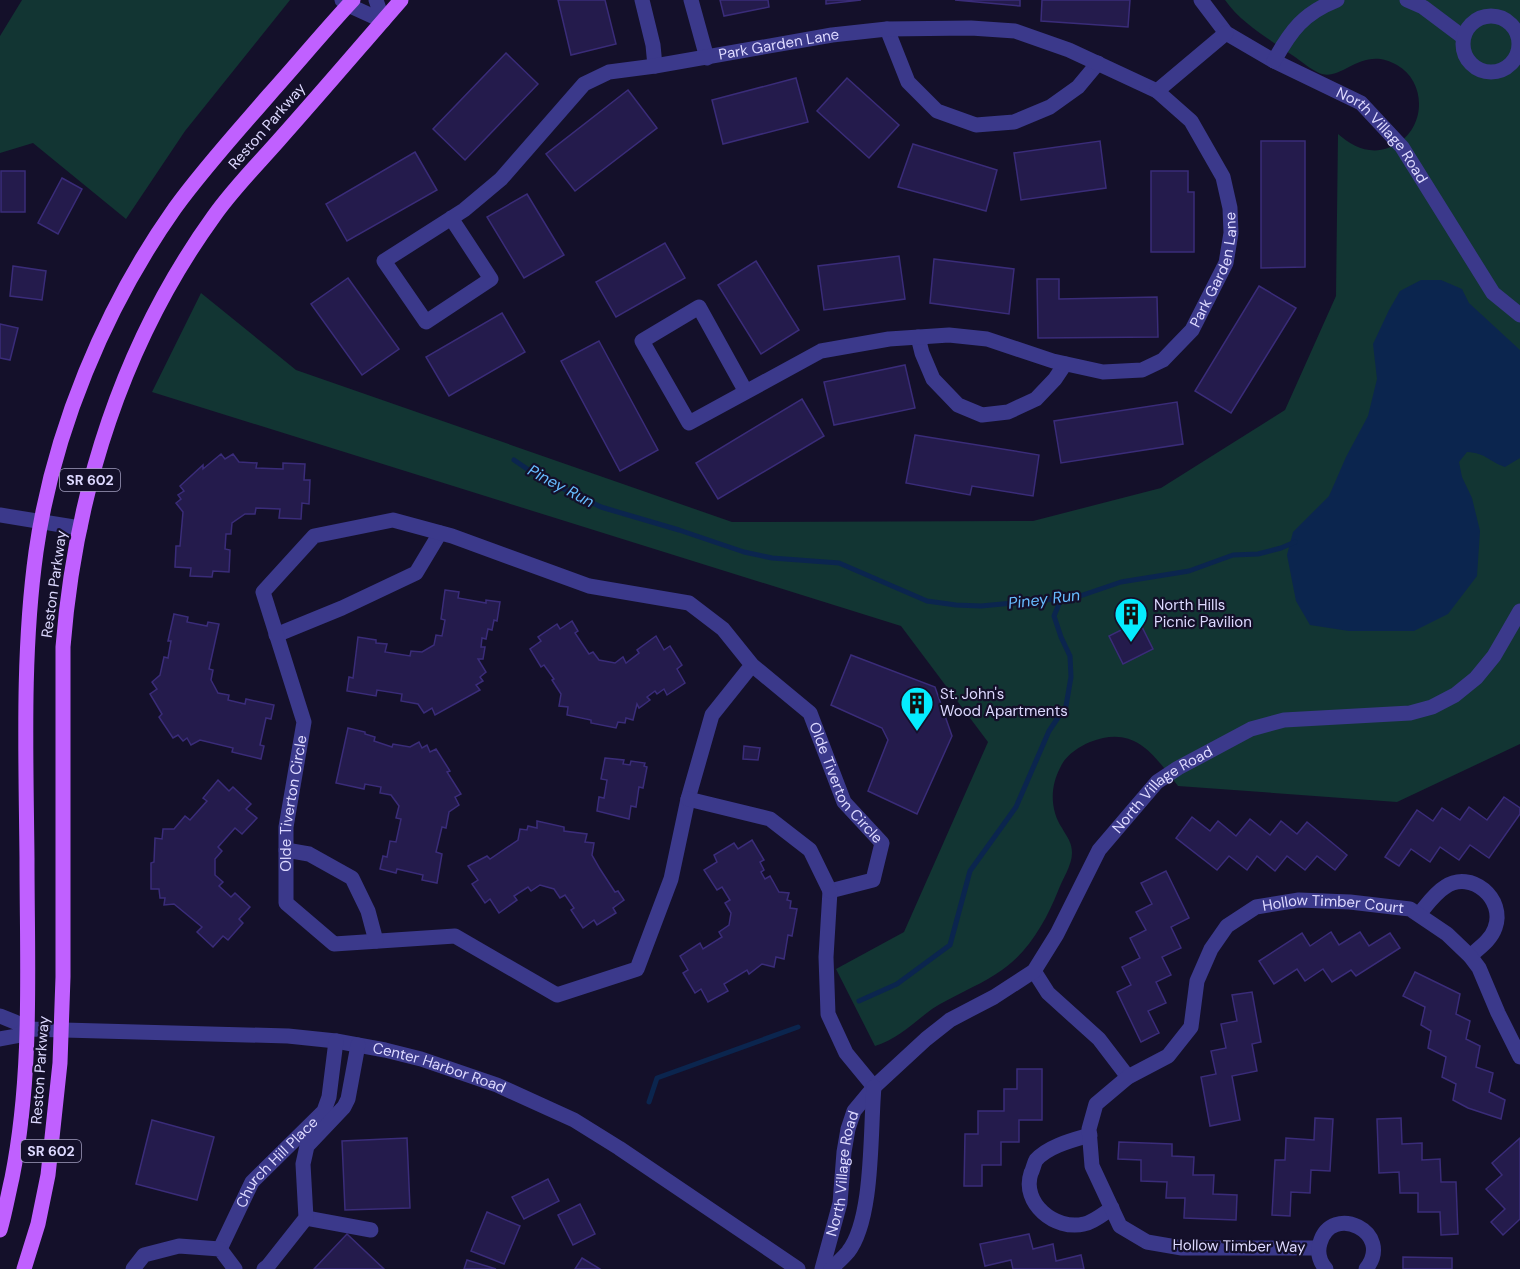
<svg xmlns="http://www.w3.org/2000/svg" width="1520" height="1269" font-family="'DM Sans',sans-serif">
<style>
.green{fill:#123533}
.water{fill:#0b254e}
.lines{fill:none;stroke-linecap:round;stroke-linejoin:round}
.stream{stroke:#0b254e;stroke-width:5}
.building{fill:#241b4c;stroke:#3a2c79;stroke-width:1.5}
.minor{stroke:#3b398b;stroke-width:15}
.major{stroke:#c060ff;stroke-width:15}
.labels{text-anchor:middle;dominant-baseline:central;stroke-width:4.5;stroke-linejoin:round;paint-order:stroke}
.shield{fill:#14102a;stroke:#a19dbf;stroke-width:1.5}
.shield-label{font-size:14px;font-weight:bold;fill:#ddd9ff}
.street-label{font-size:15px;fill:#ddd9ff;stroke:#14102a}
.poi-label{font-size:15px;fill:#ddd9ff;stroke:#14102a;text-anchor:start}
.water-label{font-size:16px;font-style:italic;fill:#67bcff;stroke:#14102a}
</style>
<rect width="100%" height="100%" fill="#14102a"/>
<!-- green -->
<g class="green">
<path d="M22,0H290L185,131L126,219L33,143L0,153V36Z"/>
<path d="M1225,0H1520V744L1397,802L1178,786C1154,755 1135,724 1090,742C1078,747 1065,756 1060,768C1050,787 1050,810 1062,828C1067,837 1072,842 1072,853C1072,865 1062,880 1058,891C1045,923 1027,955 996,974C976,987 952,996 932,1009C913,1023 898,1039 875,1046L836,969L904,932L988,742L901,626L152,392L201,293L296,370L732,522L1033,521L1161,488L1285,410L1336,296L1338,134C1352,146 1369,155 1388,148C1425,136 1430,84 1397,65C1361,44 1342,83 1319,73C1310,69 1301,61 1292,55C1269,39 1242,24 1225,0Z"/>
</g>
<!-- water -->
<path class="water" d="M1421,280H1441L1462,289L1469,303L1520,350V458L1505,467C1488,461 1486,453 1467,452L1459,462L1462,477L1472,498L1480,531L1477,576L1448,614L1414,631H1349L1310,625L1296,601L1287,555L1293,532L1329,496L1346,457L1368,416L1377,379L1373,344L1389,310L1400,291Z"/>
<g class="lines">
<!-- stream -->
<g class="stream">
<path d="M514,460L539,477L601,507L679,530L744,552L772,558L839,563L927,601L956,605L981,606L1077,597L1121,582L1189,571L1233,555L1258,554L1281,548L1295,542"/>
<path d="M859,1001L897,984L950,945L970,871L1016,807L1049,731L1066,706L1071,677L1070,656L1061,637L1054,616L1061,599"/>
<path d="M649,1102L657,1078L798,1027"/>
</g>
</g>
<!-- building -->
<g class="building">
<path d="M558,0H605L616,44L571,55Z"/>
<path d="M720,0H768L769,7L724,16Z"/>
<path d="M826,0H861L826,4Z"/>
<path d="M955,0H1020V6Z"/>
<path d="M1042,0H1130L1128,27L1041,21Z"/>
<path d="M506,53L538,84L465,160L433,129Z"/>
<path d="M796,78L808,122L723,144L712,100Z"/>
<path d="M847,78L899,125L869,158L817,111Z"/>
<path d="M628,90L657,128L575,191L546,154Z"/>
<path d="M1100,141L1106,188L1021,200L1014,153Z"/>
<path d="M1261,141H1305V267L1261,268Z"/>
<path d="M913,144L997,170L986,211L898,187Z"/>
<path d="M415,152L437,190L347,241L326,204Z"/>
<rect x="1" y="171" width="24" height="41"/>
<path d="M1151,171H1188V192H1194V252H1151Z"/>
<path d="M62,178L82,189L58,234L38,223Z"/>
<path d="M527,194L564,255L524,278L487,217Z"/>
<path d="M665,243L685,278L616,317L596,282Z"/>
<path d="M899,256L905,299L824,310L818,266Z"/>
<path d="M934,259L1014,269L1009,314L930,303Z"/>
<path d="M756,261L799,330L761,354L718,285Z"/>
<path d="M13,266L46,271L42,300L10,296Z"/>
<path d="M348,278L399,349L362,375L311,304Z"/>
<path d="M1037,279H1059V299L1157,297L1158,337L1038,338Z"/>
<path d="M1259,286L1296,308L1231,413L1195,391Z"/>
<path d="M502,313L525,352L449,396L426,357Z"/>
<path d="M0,324L18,328L10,360L0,358Z"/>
<path d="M599,341L658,450L620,471L561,361Z"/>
<path d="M905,365L915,408L834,425L824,382Z"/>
<path d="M802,399L824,436L718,499L696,463Z"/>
<path d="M1177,402L1183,444L1061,463L1054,421Z"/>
<path d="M915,435L1039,455L1033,496L972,486L970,495L906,483Z"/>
<path d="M221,454L225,459L233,454L239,462L257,463L256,468L283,469V463L305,464L304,480H310L309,504L302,503L301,519L279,518L280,509L256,508L255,514H245L232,523L231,534H226L225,549L230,550L229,572L213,571L212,577L190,576L191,568L175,567L176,546H180L183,512L176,503L181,499L178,495L184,491L180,486L203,465V469Z"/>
<path d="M445,590L459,592L458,598L486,603V600L500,602L497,621L494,620L492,630L488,629L486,639L482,638L481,647H485L483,659H478L486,672L480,677L483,681L476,685L480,690L435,715L432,708L424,713L418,704L401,701L402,694L377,690L376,696L347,691L349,677L353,678L358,637L376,640V643L387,644L385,652L410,656L411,651L422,652L434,645L436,635L442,636L445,620L441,619Z"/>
<path d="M174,614L188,617L187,622L207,626L208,622L219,624L209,669L213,670L211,680L218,693L229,695L228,700L245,704L246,699L274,705L271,719L266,718L260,745L264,746L261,759L232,752L233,748L200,740L191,745L187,738L183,741L178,735L173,738L159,717L162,714L150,694L157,689L152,682L160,675L164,657L168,658L171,641H168Z"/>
<path d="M572,621L578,631L575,633L589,654L593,652L599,660L615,663L623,657L626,663L639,653L637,650L656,636L664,650L670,646L682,665L677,669L685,683L667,695L664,689L657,694L655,691L647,697L650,700L639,708L637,704L633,720L626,718L625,723L618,722L616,728L591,723V720L567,715L568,707L559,706L561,694L552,680L554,679L544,665L541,667L530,649L541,641L538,637L557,624L560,629Z"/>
<path d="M1139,621L1153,649L1123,664L1109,636Z"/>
<path d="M851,655L935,687L952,736L917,814L868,791L888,740L882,728L831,705Z"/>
<path d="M348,728L365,732V734L375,737L374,741L392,747L393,744L410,747L419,742L422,748L427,745L430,752L436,749L450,771L447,772L461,794L455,797L459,805L449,812L446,828L442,827L436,852L442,854L437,883L422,880L423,875L397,869L396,873L380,869L383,856L387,857L390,841L396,842L401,819L396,818L399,806L391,795L380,793L381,787L365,784L364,789L336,783Z"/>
<path d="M744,746L760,748L758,760L743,759Z"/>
<path d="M605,758L624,760L623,764L630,765L631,761L645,763L644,766L647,767L643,788L639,787L636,807L631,806L629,819L597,811L599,797L604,798L607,780L601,779Z"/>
<path d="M218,780L229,791L233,787L251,804L246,809L257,818L242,834L235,828L218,847L222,851L215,859V875L223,882L219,886L231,897L235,893L250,907L239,919L243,923L228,940L223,936L213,947L197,932L202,927L174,904L164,905L165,898H160L159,889H151V863L154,862L155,838L162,839L163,829H174L185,816L190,820L207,801L203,798Z"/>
<path d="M1504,797L1520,808V814L1489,858L1470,845L1459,860L1440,847L1430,862L1411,849L1399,866L1385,857L1417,810L1433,821L1442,808L1460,820L1469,807L1487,820Z"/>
<path d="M1192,817L1210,831L1218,821L1236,836L1250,819L1270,835L1281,821L1297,834L1307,822L1347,855L1335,870L1317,856L1305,870L1287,856L1275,871L1257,856L1247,870L1229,856L1217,870L1176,838Z"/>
<path d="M537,821L564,827V831L587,834L585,842L594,843L592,855L600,869L615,892L618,891L624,900L613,908L616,913L597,925L594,920L583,928L571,910L574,908L565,895L560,898L554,889L540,885L531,891L528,887L514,896L517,900L499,913L490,899L485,903L472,884L478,880L468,866L487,856L490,859L518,840L520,829L527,830L528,826L537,828Z"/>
<path d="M752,840L764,860L760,862L764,870L761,872L765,879L770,876L779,892L789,893L787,900L791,901L790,908L797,909L792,936L788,935L784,959L776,957L774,967L762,964L749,974L747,970L724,984L728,991L708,1002L701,989L695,993L683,973L688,970L680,956L700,943L703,949L722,937L719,932L729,925L731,913L725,903L730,900L722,887L717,890L704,870L717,862L714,855L734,843L738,849Z"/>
<path d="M1166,871L1189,918L1171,927L1181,948L1162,957L1171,975L1156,982L1166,1003L1148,1011L1159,1033L1141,1042L1117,992L1131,985L1122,967L1140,958L1130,938L1146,930L1136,912L1152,904L1141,883Z"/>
<path d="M1331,932L1339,945L1360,932L1369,946L1390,933L1400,948L1356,976L1351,970L1332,982L1323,969L1305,981L1297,969L1274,984L1259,961L1302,933L1310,946Z"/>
<path d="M1415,972L1460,994L1456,1014L1470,1021L1466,1039L1480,1046L1476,1067L1493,1073L1489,1092L1505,1100L1501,1119L1468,1108L1453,1100L1456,1084L1442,1077L1446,1057L1428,1048L1431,1031L1421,1025L1425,1007L1403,996Z"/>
<path d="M1252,992L1261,1042L1252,1044L1257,1071L1232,1076L1240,1120L1210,1126L1201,1077L1216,1074L1211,1051L1226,1048L1221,1024L1237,1021L1232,995Z"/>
<path d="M1017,1069H1042V1120H1019V1142H1001V1165H982V1186H964L965,1134H978V1111H1004V1089H1017Z"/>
<path d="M1315,1118L1333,1119L1330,1171L1311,1170L1310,1193L1291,1192L1290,1216L1272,1215L1275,1160H1285L1286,1138L1314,1140Z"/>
<path d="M1401,1118L1402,1144L1422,1143V1160L1440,1159L1441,1182H1456L1458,1234L1441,1235L1440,1212H1418V1193H1400L1399,1172L1379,1173L1377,1119Z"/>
<path d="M152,1120L214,1137L197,1200L136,1184Z"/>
<path d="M407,1138L410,1208L345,1210L342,1141Z"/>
<path d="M1520,1138V1219L1503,1235L1491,1222L1505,1209L1486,1189L1502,1175L1492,1163Z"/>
<path d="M1119,1142L1172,1144V1156L1194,1157L1193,1175H1214L1213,1194L1237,1195L1236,1220L1184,1218L1185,1198H1166L1167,1182L1141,1181V1160L1118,1159Z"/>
<path d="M548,1179L559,1201L524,1219L512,1197Z"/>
<path d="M580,1204L595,1234L573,1245L558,1215Z"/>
<path d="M487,1212L520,1226L504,1264L471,1251Z"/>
<path d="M347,1234L384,1269H314Z"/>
<path d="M1029,1234L1033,1249L1053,1244L1056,1261L1081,1255L1084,1269H1013L1011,1260L985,1266L980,1244Z"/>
<path d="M1403,1257L1452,1258V1269H1403Z"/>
<path d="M582,1258L600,1269H575Z"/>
<path d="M467,1260L496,1269H464Z"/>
</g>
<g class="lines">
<!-- minor -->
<g class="minor">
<path d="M342,0L348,5L383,21"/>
<path d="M376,0L383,21"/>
<path d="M642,0L653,45L655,66"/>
<path d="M691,0L707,58"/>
<path id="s1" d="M1201,0L1226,33L1274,61L1361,103L1402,147L1493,293L1520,315"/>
<path d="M1407,0L1423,7L1463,37"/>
<circle cx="1491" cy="44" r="28"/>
<path d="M887,29L908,82L937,111L976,125L1014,122L1050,107L1078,87L1098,63"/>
<path d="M1274,61C1291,30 1304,13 1337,0"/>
<path id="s2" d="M451,218L491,279L426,322L384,261L464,210L501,179L584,84L609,72L655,66L832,35L887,29L971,28L1015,31L1069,50L1157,91"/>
<path d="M918,337L922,353L933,379L958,405L982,415L1008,412L1036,399L1055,379L1065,364"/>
<path id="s3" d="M746,392L699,307L642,341L689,423L821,351L889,339L949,335L987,339L1053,361L1103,372L1142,370L1163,360L1192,330L1226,263L1231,233L1230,208L1223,177L1191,121L1157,91L1226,33"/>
<path d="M0,515L80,528"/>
<path d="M276,635L342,608L416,573L440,533"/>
<path id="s4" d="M752,665L712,715L688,799L671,879L637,969L557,995L455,936L334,944L286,903V827L304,722L263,592L314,536L393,520L452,536L589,586L689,603L723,629L752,665L810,713L844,802L882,843L873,880L830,891L826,957L828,1014L846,1053L874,1087"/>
<path d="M688,799L770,819L810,850L830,891"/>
<path d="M286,850L309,854L352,878L368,911L376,941"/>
<path d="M1419,914C1426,906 1435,893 1445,887C1471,869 1506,899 1495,928C1491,940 1479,948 1470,956"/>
<path d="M1034,971L1048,993L1099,1039L1128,1077"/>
<path d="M0,1016L15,1022L27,1029"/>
<path id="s5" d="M27,1029L288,1036L336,1041L385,1050L421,1059L497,1085L574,1120L619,1148L798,1269"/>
<path d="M0,1039L16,1036L27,1029"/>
<path d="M1090,1135C1073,1140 1048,1146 1036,1160C1034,1163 1033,1170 1031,1173C1021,1203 1055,1231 1084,1224C1094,1222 1103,1214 1112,1208"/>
<path d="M306,1218L371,1230"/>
<path id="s6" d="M1318,1248H1182L1147,1242L1120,1226L1092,1166L1089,1129L1096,1104L1128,1077L1168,1056L1191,1027L1197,981L1211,949L1227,926L1256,907L1299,900L1350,902L1410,909L1447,934L1470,956L1479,968L1498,1013L1520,1057"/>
<path id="s7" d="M220,1249L252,1182L324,1111L329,1097L336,1041"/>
<path d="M133,1269L144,1255L179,1246L220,1249L235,1269"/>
<path d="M264,1269L268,1266L306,1218L303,1164L307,1146L344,1107L348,1099L358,1045"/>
<path id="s8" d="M822,1269L840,1203L844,1152L848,1129L854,1111L874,1087L926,1039L950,1020L994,997L1034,971L1057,934L1099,850L1157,782L1178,768L1251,729L1284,720L1410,713L1432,707L1455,695L1476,678L1494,656L1520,611"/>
<path d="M831,1269C837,1263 843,1258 848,1252C874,1219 870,1130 874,1087"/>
<path d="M1326,1269C1319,1261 1317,1253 1320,1243C1331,1202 1395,1232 1366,1269"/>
</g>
<!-- major -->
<g class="major">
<path d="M0,1230C5,1213 8,1195 12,1178C33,1073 27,965 27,858C26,756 22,653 36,552C53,432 105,307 175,208C204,168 237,132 269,95C297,64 324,31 353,0"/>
<path d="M24,1269L38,1224L48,1175L60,1063L63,977V647C75,493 123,342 214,216C233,189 257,165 279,140C320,94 360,47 401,0"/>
</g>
</g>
<!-- icons -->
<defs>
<symbol id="building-pin" viewBox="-11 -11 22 30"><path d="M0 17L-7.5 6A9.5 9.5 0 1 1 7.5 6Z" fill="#05ecff" stroke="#14102a"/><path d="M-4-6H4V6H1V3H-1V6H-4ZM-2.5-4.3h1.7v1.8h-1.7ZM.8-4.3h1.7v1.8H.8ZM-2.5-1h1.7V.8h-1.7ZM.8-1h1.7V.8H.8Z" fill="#111"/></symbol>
</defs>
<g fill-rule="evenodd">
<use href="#building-pin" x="1112" y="595" width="38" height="52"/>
<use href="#building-pin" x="898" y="684" width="38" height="52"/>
</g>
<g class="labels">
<!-- shield labels -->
<g class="shield">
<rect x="60" y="469" width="60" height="22" rx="4.5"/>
<rect x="21" y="1140" width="60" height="22" rx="4.5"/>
</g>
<g class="shield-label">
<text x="90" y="480">SR 602</text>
<text x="51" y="1151">SR 602</text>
</g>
<!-- street labels -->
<g class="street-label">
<text stroke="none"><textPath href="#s2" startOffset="694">Park Garden Lane</textPath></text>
<text transform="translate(267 126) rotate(-49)">Reston Parkway</text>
<text stroke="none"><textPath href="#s1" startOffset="231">North Village Road</textPath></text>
<text stroke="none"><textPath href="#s3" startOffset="866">Park Garden Lane</textPath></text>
<text transform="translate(54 584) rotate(-82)">Reston Parkway</text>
<text stroke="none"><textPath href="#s4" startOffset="1743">Olde Tiverton Circle</textPath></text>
<text stroke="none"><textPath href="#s8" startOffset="618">North Village Road</textPath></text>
<text stroke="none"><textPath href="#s4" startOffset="816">Olde Tiverton Circle</textPath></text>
<text stroke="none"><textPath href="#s6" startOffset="678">Hollow Timber Court</textPath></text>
<text stroke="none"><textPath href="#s5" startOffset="416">Center Harbor Road</textPath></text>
<text transform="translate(40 1070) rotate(-86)">Reston Parkway</text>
<text stroke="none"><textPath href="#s7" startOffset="105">Church Hill Place</textPath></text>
<text stroke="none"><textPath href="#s8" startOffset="98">North Village Road</textPath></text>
<text transform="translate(1239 1246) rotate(1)">Hollow Timber Way</text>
</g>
<!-- poi labels -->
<g class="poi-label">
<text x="1154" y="605">North Hills<tspan x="1154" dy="17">Picnic Pavilion</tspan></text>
<text x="940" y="694">St. John's<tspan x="940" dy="17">Wood Apartments</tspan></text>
</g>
<!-- water labels -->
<g class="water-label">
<text transform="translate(561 486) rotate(28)">Piney Run</text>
<text transform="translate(1044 599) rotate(-7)">Piney Run</text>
</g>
</g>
</svg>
